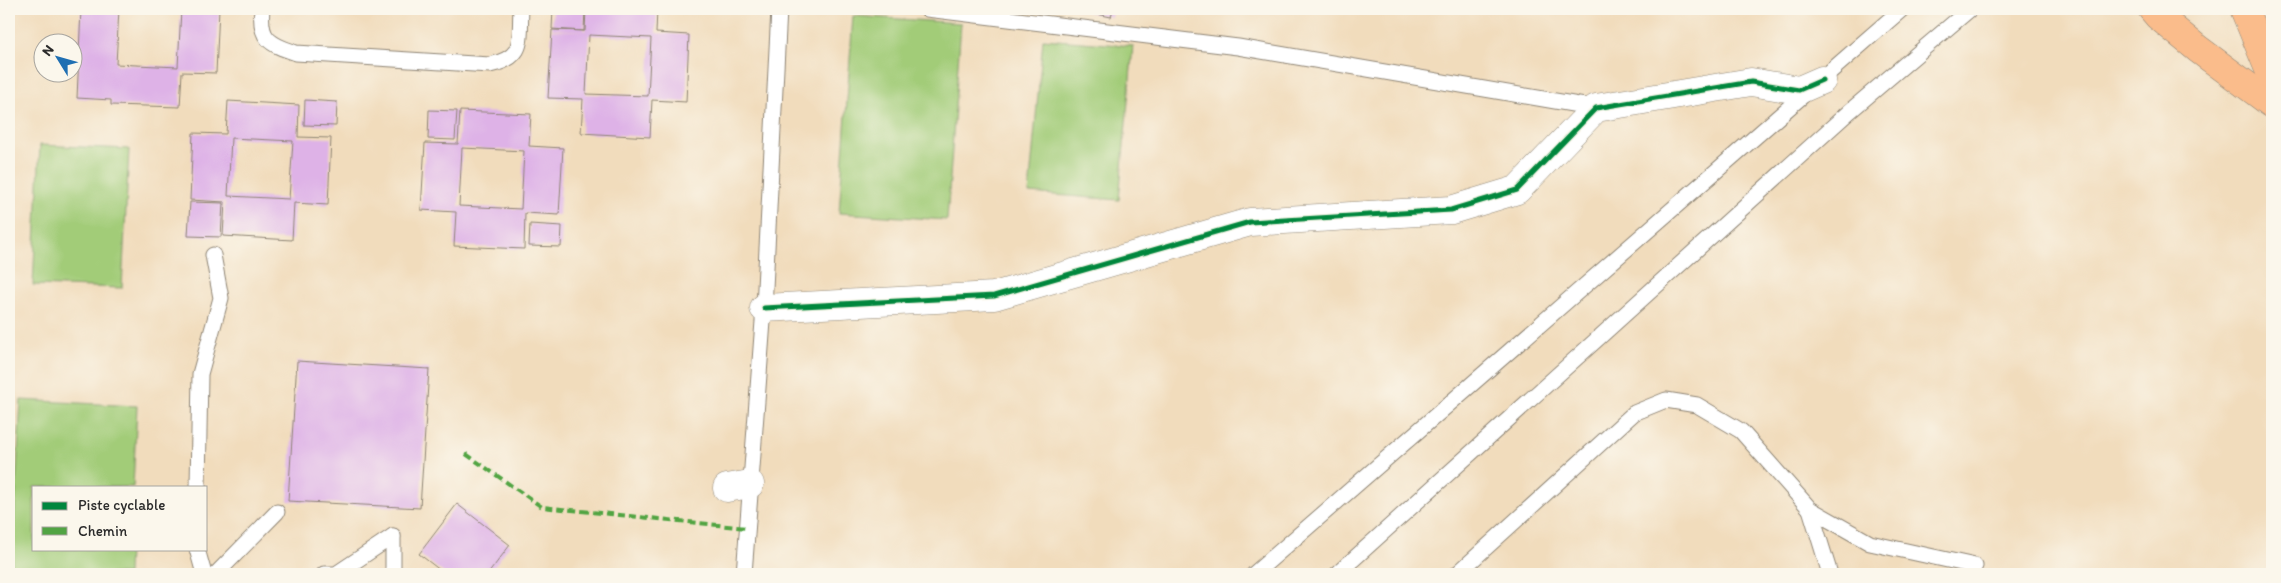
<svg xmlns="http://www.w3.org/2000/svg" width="2281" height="583" font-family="Itim,sans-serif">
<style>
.green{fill:#a2cc78;stroke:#667c52}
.building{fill:#deb2e7;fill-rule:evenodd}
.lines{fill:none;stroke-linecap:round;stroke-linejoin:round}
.service-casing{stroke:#8e8474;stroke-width:17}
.minor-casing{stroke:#8e8474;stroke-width:29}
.trunk-casing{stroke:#8e8474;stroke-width:29}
.service{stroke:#fff;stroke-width:15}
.minor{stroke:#fff;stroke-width:28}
.trunk{stroke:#fabc8b;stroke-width:28}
.quiet{stroke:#51a443;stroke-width:4;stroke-dasharray:8 4;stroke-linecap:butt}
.cycleway-casing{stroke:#fbf7ec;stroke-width:8}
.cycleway{stroke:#00873e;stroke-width:5}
</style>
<rect width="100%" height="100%" fill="#fbf7ec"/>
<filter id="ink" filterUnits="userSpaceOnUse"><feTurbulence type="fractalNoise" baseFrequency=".02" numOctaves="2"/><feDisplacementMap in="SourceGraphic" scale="10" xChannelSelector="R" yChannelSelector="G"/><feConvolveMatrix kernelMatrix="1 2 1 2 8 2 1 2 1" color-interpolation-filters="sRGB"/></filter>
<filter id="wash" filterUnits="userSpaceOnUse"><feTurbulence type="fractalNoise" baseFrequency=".0096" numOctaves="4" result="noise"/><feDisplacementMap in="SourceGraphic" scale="20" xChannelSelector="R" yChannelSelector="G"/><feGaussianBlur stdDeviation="1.12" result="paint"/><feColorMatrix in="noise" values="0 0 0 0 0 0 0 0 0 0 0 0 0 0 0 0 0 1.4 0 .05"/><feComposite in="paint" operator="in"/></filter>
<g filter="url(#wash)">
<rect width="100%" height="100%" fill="#f1dcbc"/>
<!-- green -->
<g class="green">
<path d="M853,16L961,23L947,220L839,213Z"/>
<path d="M1043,39L1133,46L1119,200L1029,193Z"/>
<path d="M40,145L129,149L122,288L33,285Z"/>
<path d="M21,400L137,406L133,487H34V549H129L128,574H11Z"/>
</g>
<g id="blocks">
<!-- building -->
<g class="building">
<path d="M81,9H119L116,64L178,67L181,9H219L216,73L182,72L180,107L111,105V100L77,98Z"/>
<path d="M553,9H585L584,31L552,29Z"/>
<path d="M586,9H657L656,33L689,35L686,102L652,100L650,137L581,133L583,99L548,98L552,30L585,31ZM589,35L651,38L648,96L586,94Z"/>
<path d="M1073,9H1113L1111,17Z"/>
<path d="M305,100L337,102L336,126L304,125Z"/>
<path d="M228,101L299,105L298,137L331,138L328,205L294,203L292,240L223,236L225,202L190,200L193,133L226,134ZM231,138L293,141L289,199L228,196Z"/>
<path d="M429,110L457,111L455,140L428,139Z"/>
<path d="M460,111L531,114L529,146L563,148L559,215L525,213L524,249L454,246L456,212L421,210L425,143L458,144ZM462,148L524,151L521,209L459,206Z"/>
<path d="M190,202L223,203L221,237L188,236Z"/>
<path d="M530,224L562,226L561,247L529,246Z"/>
<path d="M297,361L429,369L420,508L288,501Z"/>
<path d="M457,504L510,545L488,574H445L419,554Z"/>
<path d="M623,572L647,573V574H622Z"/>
</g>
</g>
</g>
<g filter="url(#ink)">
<use href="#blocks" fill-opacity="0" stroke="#8e8474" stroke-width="1"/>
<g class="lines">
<defs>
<g id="service">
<path d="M262,9C259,39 269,44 296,53L490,65C526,57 519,41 521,9"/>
<path d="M927,9L1238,47L1596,108"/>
<path d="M198,487L200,374L221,298L213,255"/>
<path d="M1810,509L1830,574"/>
<path d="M393,536V574"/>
<path d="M197,549L204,574"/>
<path d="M216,574L277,512"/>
<path d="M324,574H336L393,536"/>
<path d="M744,574L764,308L779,9"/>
<path d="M1254,574L1902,9"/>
<path d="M1337,574L1850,111L1970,9"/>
<path d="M1457,574L1634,413L1666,400L1697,405L1741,431L1810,509L1870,543L1975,566"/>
</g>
<g id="minor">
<path d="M764,308L994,296L1250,222L1451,210L1517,190L1596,108L1751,82L1799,90L1822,80"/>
<path d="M727,488L750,484"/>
</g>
<g id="trunk">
<path d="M2152,9L2158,16L2198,49L2272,104"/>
<path d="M2244,9L2272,77"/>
</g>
</defs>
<!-- service casing -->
<use href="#service" class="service-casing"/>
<!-- minor casing -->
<use href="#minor" class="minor-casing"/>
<!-- trunk casing -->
<use href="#trunk" class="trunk-casing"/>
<!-- service -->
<use href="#service" class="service"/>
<!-- minor -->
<use href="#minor" class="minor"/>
<!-- trunk -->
<use href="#trunk" class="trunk"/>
<!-- quiet -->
<path class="quiet" d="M466,454L542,507L747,528"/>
<defs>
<path id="cycleway" d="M764,308L994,296L1250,222L1451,210L1517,190L1596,108L1751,82L1799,90L1822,80"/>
</defs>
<!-- cycleway casing -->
<use href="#cycleway" class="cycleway-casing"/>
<!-- cycleway -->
<use href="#cycleway" class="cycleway"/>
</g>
</g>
<!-- margin -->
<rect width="2281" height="583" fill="none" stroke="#fbf7ec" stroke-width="30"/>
<!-- legend -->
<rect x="32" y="486" width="175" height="65" fill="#fbf7ec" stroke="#a8a59f"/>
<rect x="42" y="502" width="25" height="8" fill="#00873e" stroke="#a8a59f"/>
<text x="78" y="510" font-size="15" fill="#2b2b2b">Piste cyclable</text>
<rect x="42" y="527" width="25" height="8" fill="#51a443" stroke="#a8a59f"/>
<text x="78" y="536" font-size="15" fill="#2b2b2b">Chemin</text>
<!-- north arrow -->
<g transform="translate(58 58) rotate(307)"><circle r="24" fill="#fbf7ec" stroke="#a8a59f"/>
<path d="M0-4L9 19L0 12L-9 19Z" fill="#1f6fb2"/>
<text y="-8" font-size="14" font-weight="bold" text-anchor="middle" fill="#2b2b2b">N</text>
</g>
</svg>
